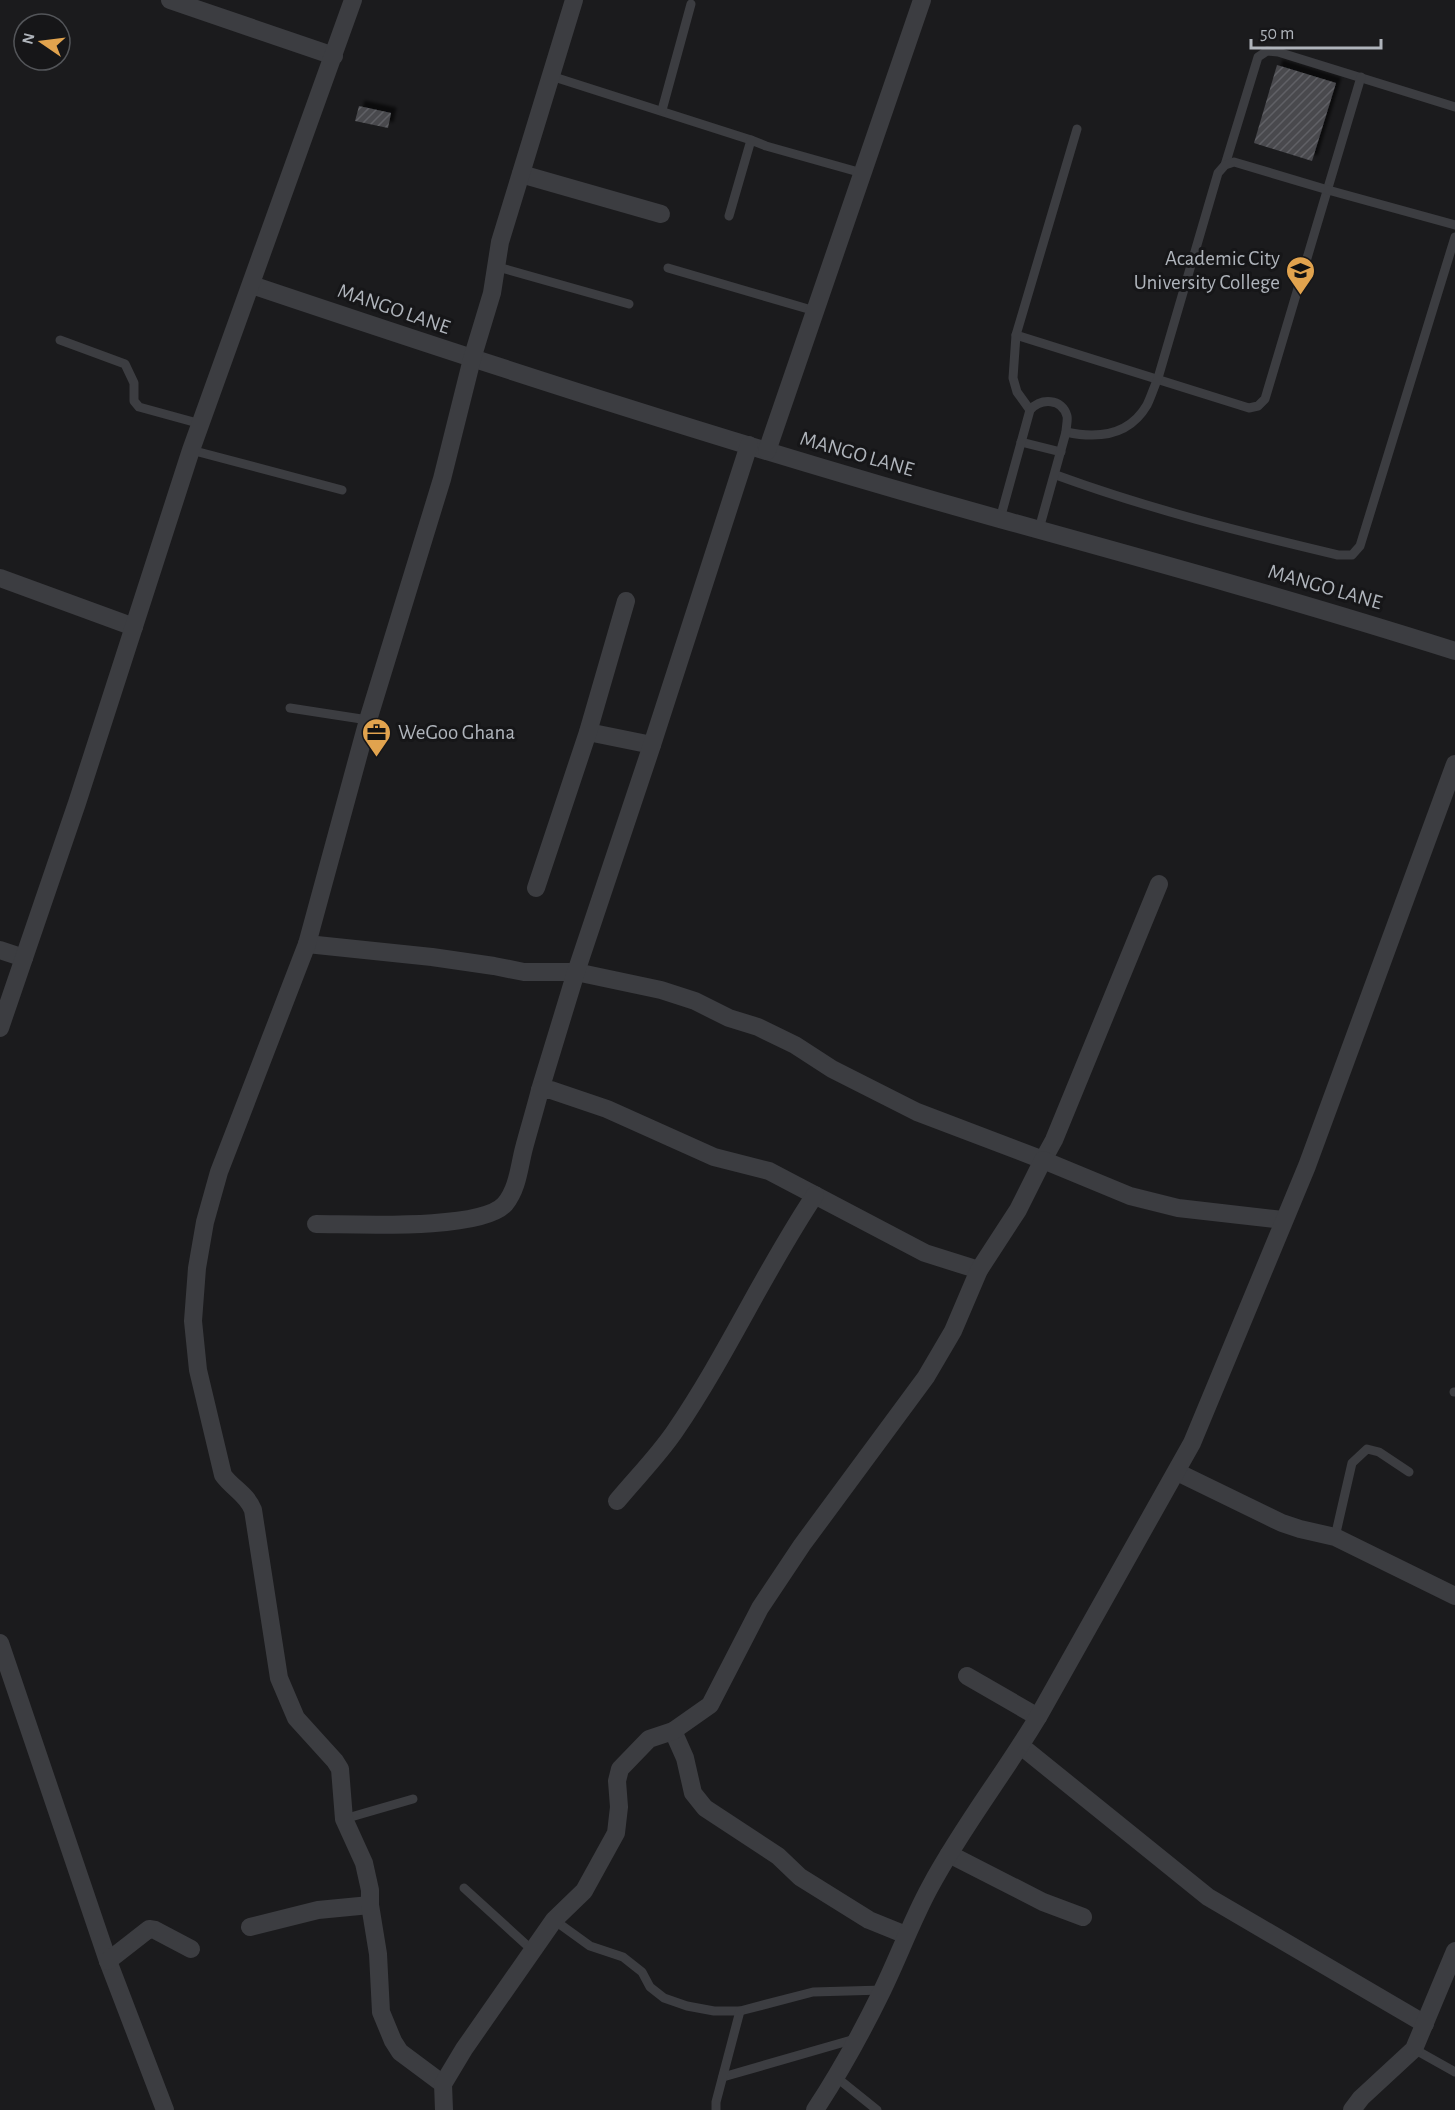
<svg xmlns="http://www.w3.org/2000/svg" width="1455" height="2110" font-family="'Alegreya Sans',sans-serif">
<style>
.building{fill:url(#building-hatch);filter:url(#shadow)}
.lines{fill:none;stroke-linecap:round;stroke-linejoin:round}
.service{stroke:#3c3d41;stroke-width:9}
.minor{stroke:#3c3d41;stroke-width:18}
.labels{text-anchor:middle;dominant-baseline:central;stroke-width:6;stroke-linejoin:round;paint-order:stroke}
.poi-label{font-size:21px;fill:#afb4bb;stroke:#161618;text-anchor:end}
.street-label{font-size:21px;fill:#afb4bb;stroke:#161618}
</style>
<defs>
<pattern id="building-hatch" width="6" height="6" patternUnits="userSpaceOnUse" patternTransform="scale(1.5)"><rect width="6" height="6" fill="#48494d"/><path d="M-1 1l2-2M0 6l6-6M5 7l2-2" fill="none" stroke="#606165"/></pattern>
<filter id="shadow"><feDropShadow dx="5.5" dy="-5.5" stdDeviation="1.5" flood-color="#0009"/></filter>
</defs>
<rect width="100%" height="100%" fill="#1b1b1d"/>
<!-- building -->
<g class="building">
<path d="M1277,65L1336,83L1312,161L1254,143Z"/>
<path d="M359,106L391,113L388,128L355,121Z"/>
</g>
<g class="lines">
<!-- service -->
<g class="service">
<path d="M551,76L751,140"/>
<path d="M662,110L691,4"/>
<path d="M1225,165L1258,57L1267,51L1278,52L1455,107"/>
<path d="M729,216L751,140L766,146L862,173"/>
<path d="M498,267L629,304"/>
<path d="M668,268L815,311"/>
<path d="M1016,335L1249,408L1258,406L1265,399L1361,77"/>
<path d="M60,340L125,364L134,383V401L139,407L201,424"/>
<path d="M1030,410L1017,392L1013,378L1016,335L1077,129"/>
<path d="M1066,432C1098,439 1129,436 1147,405C1151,397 1154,387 1158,378L1218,173L1225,165L1234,162L1328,190L1455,225"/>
<path d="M1021,442L1061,452"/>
<path d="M191,450L342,490"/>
<path d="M1056,475C1149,509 1241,532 1338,555H1352L1360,546L1455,237"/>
<path d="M1000,519L1030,410C1041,398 1062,398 1067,416C1068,420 1066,427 1066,432L1039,529"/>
<path d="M290,708L368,720"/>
<path d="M1454,1392H1455"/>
<path d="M1335,1537L1352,1463L1367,1449L1379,1452L1409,1472"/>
<path d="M344,1819L413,1799"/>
<path d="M464,1888L532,1950"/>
<path d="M554,1920L590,1946L623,1957L642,1972L650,1987L664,1998L687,2006L714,2011H740L813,1992L883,1990"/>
<path d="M1414,2049L1455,2072"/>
<path d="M723,2077L855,2039"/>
<path d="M836,2077L877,2110"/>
<path d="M716,2110V2102L740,2011"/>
</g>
<!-- minor -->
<g class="minor">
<path d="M170,0L334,56"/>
<path d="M521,174L661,214"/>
<path d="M252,285C499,368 748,449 1000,519C1152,561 1304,603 1455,651"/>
<path d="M767,451L922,0"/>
<path d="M0,578L134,627"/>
<path d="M588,732L652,745"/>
<path d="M536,888L588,732L626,601"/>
<path d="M307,944L432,957L494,966L524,972H576L661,990L695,1001L729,1018L758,1027L795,1045L832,1069L917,1112L1043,1160L1054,1140L1159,884"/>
<path d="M0,950L24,958"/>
<path d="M0,1028L77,803L191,450L353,0"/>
<path d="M540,1090L576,972L652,745L749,445"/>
<path d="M316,1224C354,1224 481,1231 505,1204C518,1188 519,1167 524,1148C529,1129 535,1110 540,1090H551L607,1109L714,1157L769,1171L925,1253L979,1270"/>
<path d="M1177,1472L1282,1523L1300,1529L1335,1537L1455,1596"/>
<path d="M617,1501C636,1478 658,1456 675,1431C727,1355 764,1271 815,1195"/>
<path d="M0,1643L108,1961L165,2110"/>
<path d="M967,1676L1038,1717"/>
<path d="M673,1731L685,1758L693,1793L705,1808L778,1856L800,1877L869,1920L906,1935"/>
<path d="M1021,1746L1208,1897L1425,2024"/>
<path d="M949,1854L1043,1902L1083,1917"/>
<path d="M250,1927L318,1910L370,1905"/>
<path d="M108,1961L149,1929L155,1930L191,1949"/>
<path d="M443,2084L400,2052L393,2041L381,2012L378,1954L370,1905V1890L364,1863L344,1819L340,1769L335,1761L296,1718L279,1678L253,1510C247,1494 232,1488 223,1475L198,1370L193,1321L197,1268L205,1222L219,1172L307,944L368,720L442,479L472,359L492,293L500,242L574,0"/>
<path d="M444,2110L443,2084L464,2049L554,1920L584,1891L616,1833L619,1807L617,1781L620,1769L649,1739L673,1731L710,1705L760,1608L802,1545L926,1377L953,1331L979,1270L1018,1210L1043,1160L1130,1196L1178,1208L1283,1220"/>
<path d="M815,2110C840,2072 862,2032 882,1991C899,1956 912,1920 930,1887C962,1827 1004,1774 1038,1717L1192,1443L1307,1166L1455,764"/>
<path d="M1352,2110L1361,2098L1414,2049L1455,1951"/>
</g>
</g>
<!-- icons -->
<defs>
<symbol id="university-pin" viewBox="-11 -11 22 30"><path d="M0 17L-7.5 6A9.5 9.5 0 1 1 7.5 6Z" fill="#e1a34e" stroke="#161618"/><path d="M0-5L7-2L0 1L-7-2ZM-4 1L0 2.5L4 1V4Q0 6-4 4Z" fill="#111"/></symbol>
<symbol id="office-pin" viewBox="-11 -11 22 30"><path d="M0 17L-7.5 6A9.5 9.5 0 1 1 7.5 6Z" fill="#e1a34e" stroke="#161618"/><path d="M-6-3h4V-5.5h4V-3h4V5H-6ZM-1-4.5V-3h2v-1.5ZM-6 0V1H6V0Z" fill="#111"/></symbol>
</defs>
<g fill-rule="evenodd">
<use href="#university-pin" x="1284" y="254" width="33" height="45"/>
<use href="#office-pin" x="360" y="716" width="33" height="45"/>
</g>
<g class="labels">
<!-- poi labels -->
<g class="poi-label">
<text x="1280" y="258">Academic City<tspan x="1280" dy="24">University College</tspan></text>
<text x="398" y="732" text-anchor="start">WeGoo Ghana</text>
</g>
<!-- street labels -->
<g class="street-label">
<text transform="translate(394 309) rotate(19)">MANGO LANE</text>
<text transform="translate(857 454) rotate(16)">MANGO LANE</text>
<text transform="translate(1325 587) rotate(16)">MANGO LANE</text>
</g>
</g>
<!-- north arrow -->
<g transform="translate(42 42) rotate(284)"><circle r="28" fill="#161618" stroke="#535559" stroke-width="1.5"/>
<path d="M0-4.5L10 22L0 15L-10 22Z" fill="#e1a34e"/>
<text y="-9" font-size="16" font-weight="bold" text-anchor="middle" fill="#afb4bb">N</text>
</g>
<!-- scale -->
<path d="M1251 39v9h130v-9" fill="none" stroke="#afb4bb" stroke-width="3"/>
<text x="1260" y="39" font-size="18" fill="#afb4bb" stroke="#161618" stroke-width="4.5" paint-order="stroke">50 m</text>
</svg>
